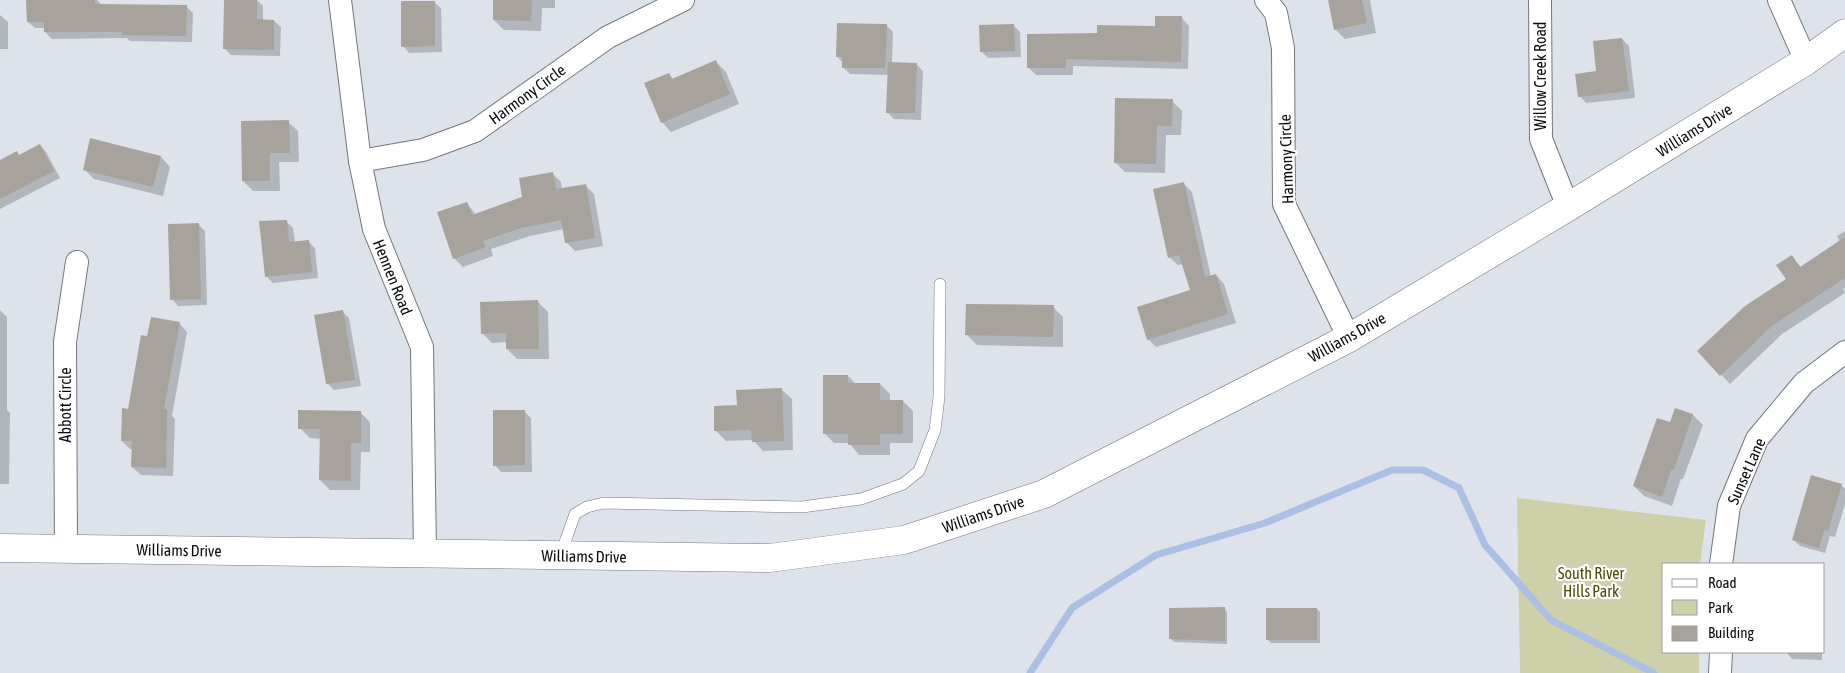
<svg xmlns="http://www.w3.org/2000/svg" width="1845" height="673" font-family="'Asap Condensed',sans-serif">
<style>
.green{fill:#cdd0a8}
.shadow{fill:#0003}
.lines{fill:none;stroke-linecap:round;stroke-linejoin:round}
.stream{stroke:#abbfe4;stroke-width:7}
.building{fill:#a7a29b}
.service-casing{stroke:#72767d;stroke-width:12}
.minor-casing{stroke:#72767d;stroke-width:24}
.secondary-casing{stroke:#72767d;stroke-width:29}
.service{stroke:#fff;stroke-width:11}
.minor{stroke:#fff;stroke-width:22}
.secondary{stroke:#fff;stroke-width:28}
.labels{text-anchor:middle;dominant-baseline:central;stroke-width:4.5;stroke-linejoin:round;paint-order:stroke}
.street-label{font-size:16px;fill:#0a0b0e;stroke:#fff}
.park-label{font-size:16px;fill:#4a4c01;stroke:#fff}
</style>
<rect width="100%" height="100%" fill="#dee3eb"/>
<!-- green -->
<path class="green" d="M1517,498L1706,520L1700,564H1664V652H1699V673H1520Z"/>
<!-- shadow -->
<g class="shadow">
<path d="M28,0H97L102,5L186,6L193,13L192,42L130,41L127,38L52,39L45,32V28H35L28,22Z"/>
<path d="M225,0H257L263,6V21H274L281,27L280,56L231,55L225,49Z"/>
<path d="M495,0H555V8H542L541,31L504,30L494,20Z"/>
<path d="M1330,0H1370L1376,33L1345,39L1335,29Z"/>
<path d="M434,2L441,8L442,52L409,53L403,46Z"/>
<path d="M0,15L8,22V49H0Z"/>
<path d="M1182,18L1189,26L1188,69L1073,66V75H1036L1028,67L1098,34L1156,28Z"/>
<path d="M886,25L893,32L892,63L916,64L923,71L921,120L894,119L887,112L889,75L850,74L843,67V63L837,56Z"/>
<path d="M1013,25L1020,32L1021,57L988,58L981,51Z"/>
<path d="M1622,39L1629,46L1635,98L1586,103L1580,96Z"/>
<path d="M716,62L726,72L739,104L671,132L662,122L669,74L674,80Z"/>
<path d="M1172,101L1182,111L1181,135H1166L1165,173L1125,172L1115,162Z"/>
<path d="M288,122L298,131L299,162H279L280,191H253L243,181Z"/>
<path d="M40,145L46,152L60,178L0,209V162L20,156Z"/>
<path d="M161,157L170,167L163,196L94,179L84,169Z"/>
<path d="M552,173L561,182L562,189L585,185L594,194L603,246L575,251L567,243L564,229L530,236L491,249L493,256L463,267L454,258L467,203L476,215L524,198Z"/>
<path d="M1184,184L1192,192L1211,277L1216,275L1224,284L1236,323L1156,347L1148,339L1192,291L1183,264L1178,265L1169,257Z"/>
<path d="M286,221L293,228L295,243L308,241L315,248L318,278L273,283L266,276Z"/>
<path d="M198,224L205,231L207,305L178,306L172,299Z"/>
<path d="M1845,231V288L1843,289L1845,293L1782,334L1730,384L1699,351L1787,280L1791,257L1802,268L1840,242L1837,236Z"/>
<path d="M538,302L548,312L549,359H517L507,349V342L492,343L482,333Z"/>
<path d="M1053,307L1063,317V347L977,345L967,335Z"/>
<path d="M0,310L7,317V410L10,413L9,484H0Z"/>
<path d="M343,312L349,318L361,386L334,390L327,383Z"/>
<path d="M179,323L187,332L172,416L175,419L173,476L141,475L132,467L133,449H130L122,441L129,410L148,337Z"/>
<path d="M848,376L856,384H880L890,394V401H903L913,411V443H890V455H859L849,443H834L824,433Z"/>
<path d="M782,390L792,399L793,450L763,451L753,440L726,441L716,431L738,406Z"/>
<path d="M1675,409L1693,415L1703,425L1683,479H1681L1672,506L1644,496L1634,486L1670,424Z"/>
<path d="M524,411L531,418L532,472H501L495,465Z"/>
<path d="M360,412L370,422V452H361L360,490H330L320,480L321,439L310,438L300,428Z"/>
<path d="M1812,476L1842,486L1845,489V504L1835,537L1830,536L1825,553L1800,546L1793,539Z"/>
<path d="M1224,608L1227,612V644L1174,642L1171,639Z"/>
<path d="M1317,609L1320,612V643H1271L1268,640Z"/>
<path d="M1786,652H1822V660L1792,659Z"/>
</g>
<g class="lines">
<!-- stream -->
<path class="stream" d="M1030,673L1072,608L1156,555L1265,523L1392,470H1423L1459,488L1485,545L1551,620L1654,673"/>
</g>
<!-- building -->
<g class="building">
<path d="M26,0H95V4L187,5L186,36L122,35V32H44V22H27Z"/>
<path d="M224,0H257V19L274,20V50L223,49Z"/>
<path d="M493,0H532L531,21L493,20Z"/>
<path d="M1328,0H1362L1367,23L1334,30Z"/>
<path d="M401,1H435V46L401,47Z"/>
<path d="M1155,16H1182L1181,62L1066,59V68H1027V34L1097,33V25L1155,26Z"/>
<path d="M837,23L887,24L885,68H842V57H836Z"/>
<path d="M1014,24L1015,51L980,52L979,25Z"/>
<path d="M1622,38L1629,91L1578,97L1575,74L1596,71L1593,41Z"/>
<path d="M716,60L730,94L661,123L644,83L669,73L672,79Z"/>
<path d="M888,62L917,63L915,113H886Z"/>
<path d="M1115,98L1173,99L1172,126H1157L1156,164L1114,163Z"/>
<path d="M289,120L290,153H270V181H242L241,121Z"/>
<path d="M90,138L161,156L153,187L83,170Z"/>
<path d="M40,144L54,171L0,199V160L17,151L19,155Z"/>
<path d="M553,172L556,189L586,184L595,238L565,243L561,220L521,228L483,241L486,247L453,259L437,212L467,202L472,215L522,197L519,178Z"/>
<path d="M1184,182L1205,277L1216,274L1228,314L1147,340L1137,307L1190,290L1179,255L1168,258L1153,189Z"/>
<path d="M287,220L289,242L309,240L312,272L265,277L259,221Z"/>
<path d="M199,223L201,299L170,300L168,224Z"/>
<path d="M1845,237V278L1773,325L1720,376L1697,351L1745,306L1786,279L1776,265L1792,255L1800,267Z"/>
<path d="M538,300L539,349H506V333L481,334L480,302Z"/>
<path d="M966,304L1054,305L1053,337L965,335Z"/>
<path d="M343,310L355,380L326,384L314,315Z"/>
<path d="M151,317L180,322L164,409H167L166,468L131,467L132,441H121L122,408L128,409L141,335L147,336Z"/>
<path d="M823,375H848V383H880V400H903V434H880V445H848V434H823Z"/>
<path d="M782,388L784,441L752,442L751,430L714,431V406L737,405L736,390Z"/>
<path d="M1675,408L1693,414L1674,470H1671L1662,497L1633,486L1657,418L1670,422Z"/>
<path d="M298,410L361,411V443H351V481L319,480L320,429H298Z"/>
<path d="M493,410H525V465L493,466Z"/>
<path d="M1811,475L1842,484L1828,531L1824,530L1819,548L1792,540Z"/>
<path d="M1225,607V641L1169,639V608Z"/>
<rect x="1266" y="608" width="51" height="32"/>
</g>
<g class="lines">
<defs>
<path id="service" d="M560,556L575,514L587,507L603,503L802,507L861,499L903,484L919,471L935,430L939,397L940,284"/>
<g id="minor">
<path d="M340,0L360,161L374,229L422,347L425,554"/>
<path d="M1266,0L1276,13L1283,48L1284,204L1349,338"/>
<path d="M1540,0L1541,139L1568,207"/>
<path d="M1779,0L1806,61"/>
<path d="M360,161L423,150L475,131L608,37L683,0"/>
<path d="M66,549L65,342L77,262"/>
<path d="M1721,564L1729,506L1757,439L1804,383L1845,352"/>
<path d="M1720,673L1721,652"/>
</g>
<path id="secondary" d="M0,548L770,558L904,540L1044,494L1349,338L1568,207L1806,61L1845,33"/>
</defs>
<!-- service casing -->
<use href="#service" class="service-casing"/>
<!-- minor casing -->
<use href="#minor" class="minor-casing"/>
<!-- secondary casing -->
<use href="#secondary" class="secondary-casing"/>
<!-- service -->
<use href="#service" class="service"/>
<!-- minor -->
<use href="#minor" class="minor"/>
<!-- secondary -->
<use href="#secondary" class="secondary"/>
</g>
<g class="labels">
<!-- street labels -->
<g class="street-label">
<text transform="translate(1540 76) rotate(-90)">Willow Creek Road</text>
<text transform="translate(527 94) rotate(-36)">Harmony Circle</text>
<text transform="translate(1694 130) rotate(-32)">Williams Drive</text>
<text transform="translate(1286 159) rotate(-92)">Harmony Circle</text>
<text transform="translate(393 277) rotate(68)">Hennen Road</text>
<text transform="translate(1347 337) rotate(-29)">Williams Drive</text>
<text transform="translate(65 405) rotate(-90)">Abbott Circle</text>
<text transform="translate(1746 471) rotate(-66)">Sunset Lane</text>
<text transform="translate(983 514) rotate(-19)">Williams Drive</text>
<text transform="translate(179 550) rotate(1)">Williams Drive</text>
<text transform="translate(584 556) rotate(1)">Williams Drive</text>
</g>
<!-- park labels -->
<g class="park-label">
<text x="1591" y="573">South River<tspan x="1591" dy="18">Hills Park</tspan></text>
</g>
</g>
<!-- legend -->
<rect x="1662" y="563" width="162" height="90" fill="#ffffff" stroke="#9d9d9f"/>
<rect x="1672" y="579" width="25" height="8" fill="#ffffff" stroke="#9d9d9f"/>
<text x="1708" y="588" font-size="15" fill="#0a0b0e">Road</text>
<rect x="1672" y="600" width="25" height="15" fill="#cdd0a8" stroke="#9d9d9f"/>
<text x="1708" y="613" font-size="15" fill="#0a0b0e">Park</text>
<rect x="1672" y="626" width="25" height="15" fill="#a7a29b" stroke="#9d9d9f"/>
<text x="1708" y="638" font-size="15" fill="#0a0b0e">Building</text>
</svg>
